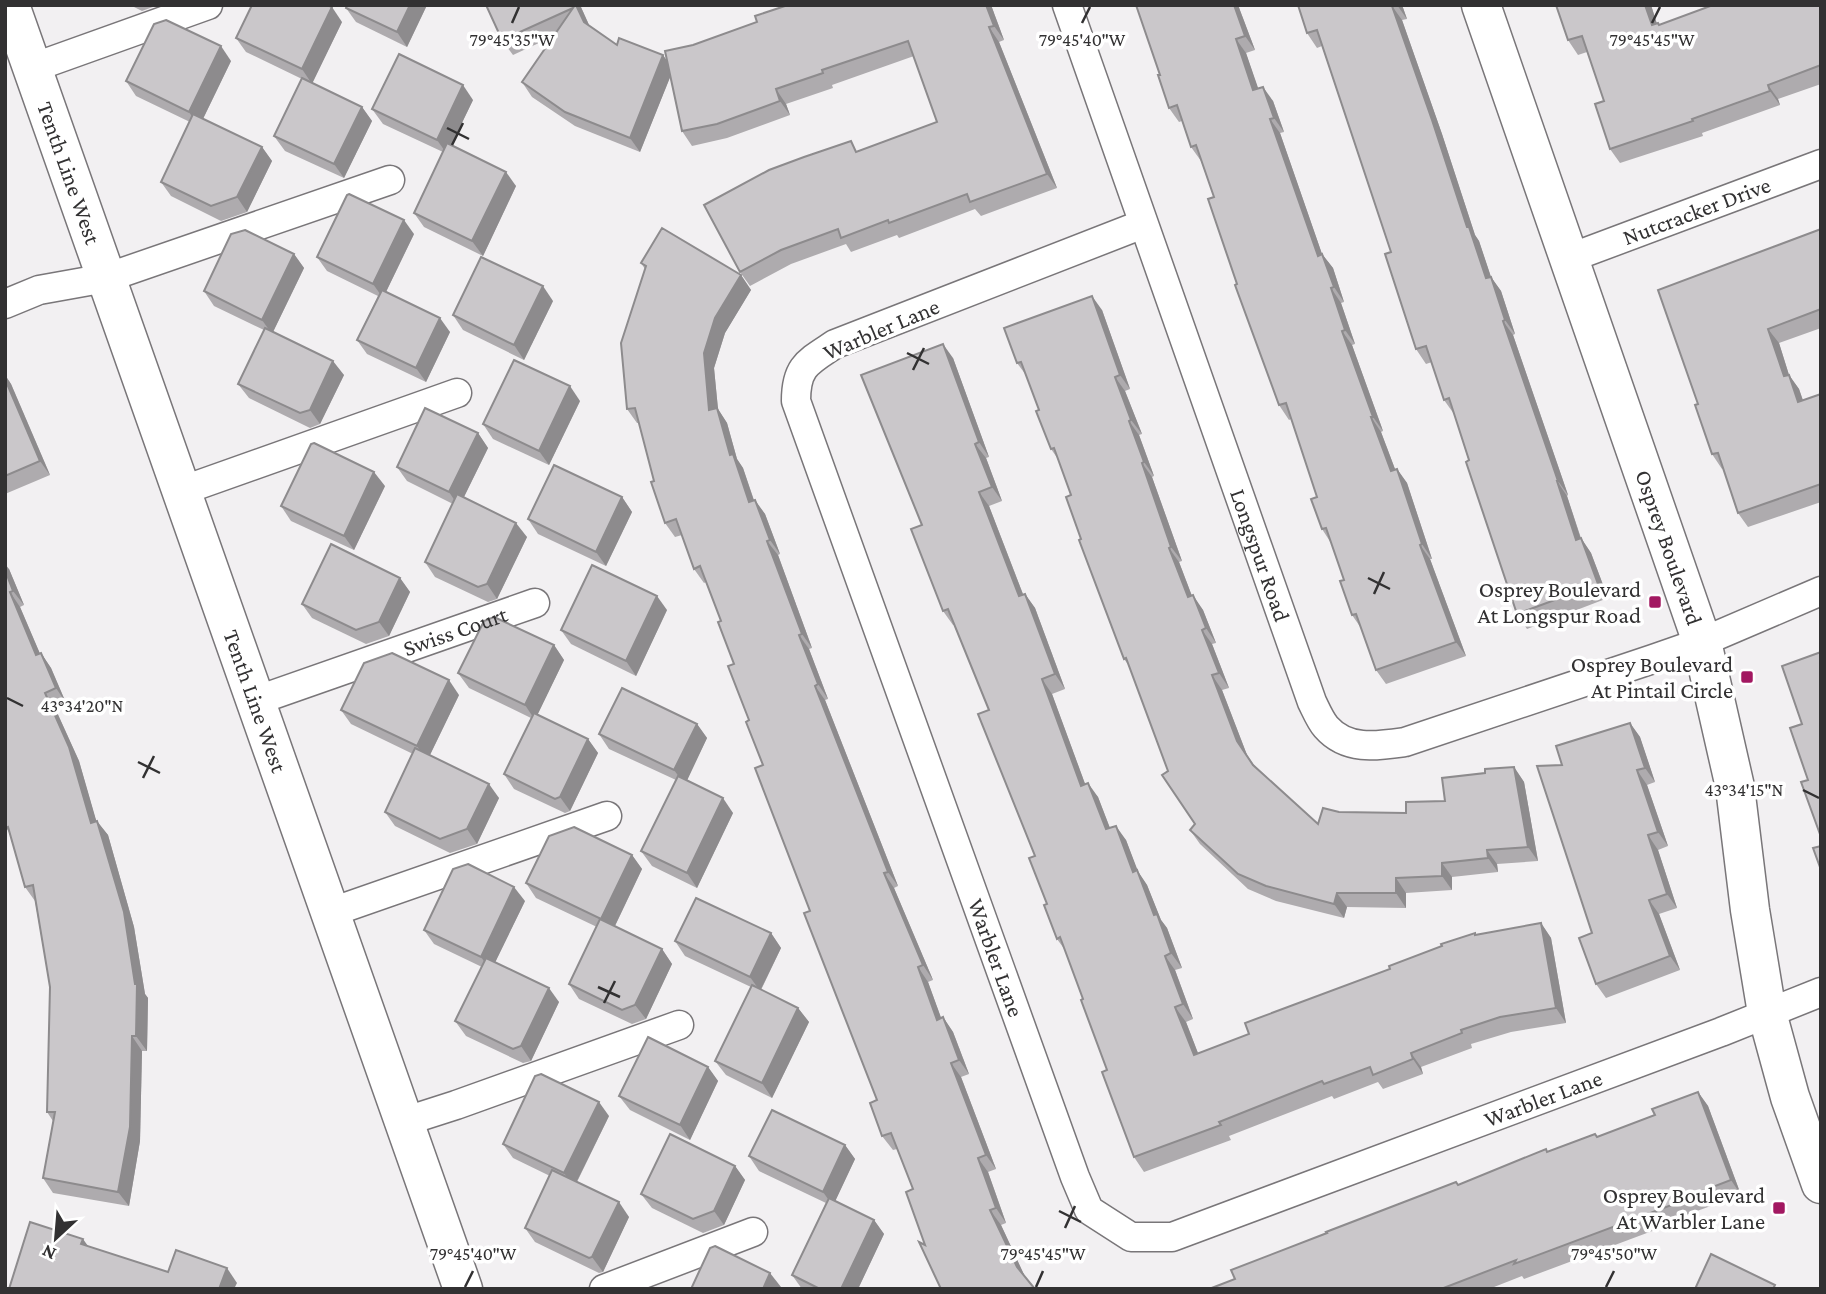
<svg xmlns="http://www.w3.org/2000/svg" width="1826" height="1294" font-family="'Crimson Pro',serif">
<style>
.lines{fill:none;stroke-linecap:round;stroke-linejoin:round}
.street-casing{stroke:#797679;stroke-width:31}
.secondary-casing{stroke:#797679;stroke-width:41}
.street{stroke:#fff;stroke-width:28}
.secondary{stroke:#fff;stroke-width:38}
.wall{fill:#aeabae}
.shaded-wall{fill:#8d8b8d}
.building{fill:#cac7ca;stroke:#8d8b8d;stroke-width:2}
.ticks{fill:none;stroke:#323132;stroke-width:2.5}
.poi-dot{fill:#a21861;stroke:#fff;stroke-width:2.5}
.labels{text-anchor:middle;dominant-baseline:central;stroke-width:7;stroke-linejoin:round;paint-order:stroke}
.street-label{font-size:23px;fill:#323132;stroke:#fff}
.poi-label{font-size:23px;fill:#323132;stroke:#fff;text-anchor:end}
.ticks-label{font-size:18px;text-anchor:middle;fill:#323132;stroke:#fff;stroke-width:7;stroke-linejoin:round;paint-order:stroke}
</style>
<rect width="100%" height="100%" fill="#f2f0f2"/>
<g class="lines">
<defs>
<g id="street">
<path id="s1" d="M1067,5L1312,702C1316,710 1320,720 1326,727C1347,751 1377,746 1405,742L1653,659L1702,642L1821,591"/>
<path d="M32,68L208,5"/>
<path id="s2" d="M1143,224L835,344C808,362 796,366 796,401L1075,1177L1089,1210L1131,1237H1172L1721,1032L1821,992"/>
<path id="s3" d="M1570,258L1821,164"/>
<path d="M5,304L39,290L106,278L390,180"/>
<path d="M181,491L457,393"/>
<path id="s4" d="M255,701L535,603"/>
<path d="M329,913L607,816"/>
<path d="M403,1122L456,1105L679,1025"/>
<path d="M604,1289L753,1232"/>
</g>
<g id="secondary">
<path id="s5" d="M10,5L463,1289"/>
<path id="s6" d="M1481,5L1702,642L1735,787L1750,910L1767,1013L1790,1097L1821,1184"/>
</g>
</defs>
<!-- street casing -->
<use href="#street" class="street-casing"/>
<!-- secondary casing -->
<use href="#secondary" class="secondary-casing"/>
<!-- street -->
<use href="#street" class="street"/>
<!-- secondary -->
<use href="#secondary" class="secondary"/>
</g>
<!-- wall -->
<g class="wall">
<path d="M130,5H158L142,11Z"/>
<path d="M427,5L407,47L356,22L346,8Z"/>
<path d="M580,5L589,25L617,45L663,55L667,61L693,45L757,22L788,5H991L1004,40L999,42L1057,188L981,216L975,209L899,238L897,235L851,252L846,244L791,264L750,286L740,272L859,151L937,122L914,56L832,85L833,88L786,104L790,115L727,138L692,146L682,131L670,77L640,152L575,126L532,97L522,82L554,36L513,55L502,40Z"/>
<path d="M1136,5H1238L1255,50L1246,53L1258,89L1273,101L1284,132L1280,133L1322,254L1333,268L1344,302L1341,303L1355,344L1352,345L1383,431L1381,432L1395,469H1397L1407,483L1432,559H1430L1466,656L1386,684L1376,670L1361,628L1352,615L1344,580L1331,543L1322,529L1317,497L1291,419L1289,420L1279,405L1237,284L1214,197L1201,161L1191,147L1182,121L1179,122L1169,108L1160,75Z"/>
<path d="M1298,5H1402L1407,19L1402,20L1442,134L1475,235L1479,241L1491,277L1501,291L1515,334L1513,335L1568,495L1567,496L1581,538L1591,553L1608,598L1527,629L1517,614L1454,414L1444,400L1432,362L1426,364L1416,349L1391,252L1322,46L1317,48L1307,33Z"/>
<path d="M1651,5L1657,24L1659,25L1821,5V84L1778,99L1780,105L1702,133L1703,136L1620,163L1610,149L1604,101L1587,52L1578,55L1568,40Z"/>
<path d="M342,22L312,83L362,107L372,121L344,178L285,151L274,136L302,79L246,52L236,38Z"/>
<path d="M231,61L203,119L262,147L272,161L247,212L221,221L171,196L161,182L190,122L136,96L126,81Z"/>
<path d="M473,100L451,145L516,186L483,256L424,227L414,213L443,152L383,124L372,109Z"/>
<path d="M1821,229V328L1779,343L1789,375L1799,389L1803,400L1821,394V502L1748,527L1738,513L1723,468L1722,469L1712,454L1698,404Z"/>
<path d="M414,234L386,292L450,332L426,382L367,354L357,340L378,296L327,271L317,257Z"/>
<path d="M294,254L304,268L273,332L344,375L320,424L310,428L249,398L238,384L264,330L214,306L204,291Z"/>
<path d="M641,263L741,275L751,290L725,333L714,368L718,409L727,423L737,459L743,468L754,500L765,514L780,554L778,555L812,648L809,649L828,699L825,700L898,886L894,888L933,980L928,982L941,1018L943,1017L953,1032L969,1074L961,1077L996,1169L988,1172L1006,1223L1001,1225L1025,1277L925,1245L913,1189L897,1149L893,1150L882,1136L877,1100L810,911L763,765L721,621L706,582L704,583L694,569L682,535L675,537L665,523L639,423H637L627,409L645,269Z"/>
<path d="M553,301L524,360L463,330L453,315Z"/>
<path d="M1102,310L1130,389L1125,391L1142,434L1139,435L1154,476L1152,477L1182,561L1179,562L1192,596L1203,610L1216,643L1212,644L1229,688L1222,690L1247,755L1254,765L1318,824L1339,812L1406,813L1445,801L1485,773L1514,767L1524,782L1538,861L1497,864L1498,872L1452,877V890L1406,893V908L1347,907L1344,918L1276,901L1248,889L1200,844L1190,830L1195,824L1168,771L1130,667L1124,659L1081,539L1071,495L1058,459L1051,449L1039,410L1026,375L1017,363Z"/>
<path d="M953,358L989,457L986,458L1002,501L989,506L1023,594H1025L1035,608L1065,689L1052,694L1085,784L1098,797L1110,828L1126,840L1137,870L1147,885L1161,920L1167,928L1182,968L1175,970L1193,1019L1186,1022L1198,1053L1249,1034L1390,969L1476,935L1541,923L1551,938L1566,1023L1511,1032L1471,1044L1472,1048L1421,1067L1423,1074L1383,1089L1378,1082L1334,1099L1332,1096L1229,1136L1231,1140L1144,1172L1134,1157L1107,1070L1083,999L1065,950L1057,939L1035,856L989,710L954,625H953L943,611L922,525Z"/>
<path d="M5,375L11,384L50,475L5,494Z"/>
<path d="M580,401L549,465L493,439L483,424Z"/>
<path d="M478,433L488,448L464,497L527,537L497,599L488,602L435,577L425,562L453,504L407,481L397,467Z"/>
<path d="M385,486L354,550L291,521L281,506Z"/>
<path d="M622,497L632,512L606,566L538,534L528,519Z"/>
<path d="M9,569L24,605L20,607L40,654L41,653L51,668L66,703L55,708L79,761L96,821L108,835L134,927L145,994L148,998L147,1051H142L140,1141L129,1206L53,1193L43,1178L53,1121L47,1112L50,987L35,901L25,887L9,832L6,828Z"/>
<path d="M400,578L410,592L389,636L366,644L312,618L302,604Z"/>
<path d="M667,610L636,676L571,644L561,630Z"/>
<path d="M554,645L564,660L537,715L588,739L598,753L570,811L565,813L514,789L504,774L531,718L469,688L458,673Z"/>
<path d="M459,695L430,755L499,798L477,844L450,853L395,826L385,812L413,754L351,724L341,710Z"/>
<path d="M1630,723L1640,737L1655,782L1647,785L1668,846L1658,850L1677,908L1659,914L1680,970L1606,998L1596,984L1592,933L1562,765Z"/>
<path d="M697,724L707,738L686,781L733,813L697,888L652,866L641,851L676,780L609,749L599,734Z"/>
<path d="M632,855L642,869L615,926L662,949L672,964L646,1019L632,1024L579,999L569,984L597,927L536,898L526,883Z"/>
<path d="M525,901L495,962L559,1002L531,1061L523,1063L466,1036L455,1021L482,967L434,944L424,930Z"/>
<path d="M771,933L781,948L761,990L798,1008L809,1022L772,1098L726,1075L715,1061L751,987L685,956L675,941Z"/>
<path d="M708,1067L718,1081L690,1140L630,1110L619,1096Z"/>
<path d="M1698,1092L1708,1106L1741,1195L1686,1215L1687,1218L1524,1279L1522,1276L1489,1289H1209L1235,1279L1327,1233L1456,1182L1458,1185L1546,1149L1548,1152L1595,1134L1598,1137L1655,1115Z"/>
<path d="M609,1116L577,1182L629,1217L603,1272L599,1273L535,1242L525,1228L550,1176L513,1158L503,1144Z"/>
<path d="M845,1145L855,1159L835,1201L874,1220L884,1234L858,1289H802L792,1275L826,1203L759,1171L749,1156Z"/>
<path d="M735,1166L745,1180L724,1225L703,1233L652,1208L641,1194Z"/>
</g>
<!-- shaded-wall -->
<g class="shaded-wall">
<path d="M410,5H427L407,47L397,32Z"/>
<path d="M576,5H580L594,36L584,22Z"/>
<path d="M986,5H991L1004,40L994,26Z"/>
<path d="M1234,5H1238L1255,50L1245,36Z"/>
<path d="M1397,5H1402L1407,19Z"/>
<path d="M1645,5H1651L1662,40L1652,25Z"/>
<path d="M1392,6L1402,20L1442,134L1475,235L1479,241L1491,277L1501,291L1515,334L1505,320L1486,278L1467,227Z"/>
<path d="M332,7L342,22L312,84L302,69Z"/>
<path d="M989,27L999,42L1057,188L1047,174Z"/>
<path d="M1236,39L1246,53L1264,105L1253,90Z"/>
<path d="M221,46L231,61L199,127L189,112Z"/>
<path d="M663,55L673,70L640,152L630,138Z"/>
<path d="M463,85L473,100L447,154L437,140Z"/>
<path d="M1768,85L1778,99L1780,105L1770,91Z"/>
<path d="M1263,87L1273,101L1284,132L1274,118Z"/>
<path d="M776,89L786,104L790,115L780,101Z"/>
<path d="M362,107L372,121L344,178L334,164Z"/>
<path d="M1270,119L1280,133L1322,254L1333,268L1344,302L1334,287L1318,256Z"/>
<path d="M262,147L272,161L247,212L237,197Z"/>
<path d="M506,172L516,186L483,256L472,241Z"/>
<path d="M404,220L414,234L383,298L373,284Z"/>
<path d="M294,254L304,268L272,334L262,320Z"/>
<path d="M741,275L751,290L725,333L714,368L718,409L727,423L737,459L743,468L759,516L749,502L709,410L704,353L715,318Z"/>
<path d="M543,286L553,301L524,360L514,345Z"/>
<path d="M1331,288L1341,303L1355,344L1345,330Z"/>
<path d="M1092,296L1102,310L1130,389L1120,375Z"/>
<path d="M440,318L450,332L426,382L416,368Z"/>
<path d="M1503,321L1513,335L1568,495L1558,481Z"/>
<path d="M1768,329L1779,343L1789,375L1799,389L1808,416L1798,402L1784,376Z"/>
<path d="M1342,331L1352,345L1383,431L1373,417Z"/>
<path d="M943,344L953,358L989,457L979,442Z"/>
<path d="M333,361L344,375L320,424L310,410Z"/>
<path d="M5,375L11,384L50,475L40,461L5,379Z"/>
<path d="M1115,377L1125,391L1142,434L1131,420Z"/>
<path d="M570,386L580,401L549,465L539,451Z"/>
<path d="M1371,417L1381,432L1401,485L1391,471Z"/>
<path d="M1129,421L1139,435L1154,476L1144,462Z"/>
<path d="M478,433L488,448L459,507L449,492Z"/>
<path d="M975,444L986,458L1002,501L992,487Z"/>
<path d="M1142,463L1152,477L1182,561L1171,547Z"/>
<path d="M1397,469L1407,483L1432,559L1422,544Z"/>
<path d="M374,472L385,486L354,550L344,536Z"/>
<path d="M1557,481L1567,496L1586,555L1576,540Z"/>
<path d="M979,492L989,506L1029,610L1019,596Z"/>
<path d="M622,497L632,512L606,566L596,552Z"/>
<path d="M755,500L765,514L780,554L770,540Z"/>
<path d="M516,523L527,537L497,599L487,584Z"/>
<path d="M1581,538L1591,553L1608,598L1598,584Z"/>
<path d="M767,541L778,555L812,648L802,634Z"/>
<path d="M1420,545L1430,559L1466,656L1456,642Z"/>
<path d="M1169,548L1179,562L1198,612L1188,597Z"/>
<path d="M5,564L9,569L24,605L13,591L5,570Z"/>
<path d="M400,578L410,592L389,636L379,622Z"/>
<path d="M10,592L20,607L47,670L36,655Z"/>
<path d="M1025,594L1035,608L1065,689L1055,674Z"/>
<path d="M1193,595L1203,610L1216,643L1206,628Z"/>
<path d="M657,596L667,610L636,676L626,661Z"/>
<path d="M1202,630L1212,644L1229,688L1219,673Z"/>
<path d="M799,635L809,649L828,699L818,684Z"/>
<path d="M554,645L564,660L535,720L525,705Z"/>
<path d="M41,653L51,668L66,703L56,688Z"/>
<path d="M1212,675L1222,690L1247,755L1237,741Z"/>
<path d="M1042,679L1052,694L1091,800L1081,786Z"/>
<path d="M449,680L459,695L427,761L417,746Z"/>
<path d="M815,686L825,700L898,886L888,872Z"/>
<path d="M45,693L55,708L79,761L101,837L91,823Z"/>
<path d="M1630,723L1640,737L1655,782L1645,768Z"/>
<path d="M697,724L707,738L685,785L674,770Z"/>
<path d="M588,739L598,753L570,811L560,797Z"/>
<path d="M1514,767L1524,782L1538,861L1528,847Z"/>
<path d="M1637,770L1647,785L1668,846L1658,832Z"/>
<path d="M1088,783L1098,797L1116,844L1106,829Z"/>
<path d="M489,784L499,798L477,844L467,829Z"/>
<path d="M723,798L733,813L697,888L687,873Z"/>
<path d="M97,821L108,835L134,927L145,994L148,998L147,1051L136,1036L135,984Z"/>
<path d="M1116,826L1126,840L1141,879L1137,870L1147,885L1161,920L1167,928L1182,968L1171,953L1133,872Z"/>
<path d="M1648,835L1658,850L1677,908L1667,894Z"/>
<path d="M1487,850L1497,864L1498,872L1488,858Z"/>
<path d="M632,855L642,869L611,934L601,919Z"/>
<path d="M1442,863L1452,877V890L1442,876Z"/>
<path d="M884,873L894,888L933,980L923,965Z"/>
<path d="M1396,878L1406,893V908L1396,893Z"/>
<path d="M514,887L525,901L491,971L481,957Z"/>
<path d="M1337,893L1347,907L1344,918L1334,904Z"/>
<path d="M1649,900L1659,914L1680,970L1670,956Z"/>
<path d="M1541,923L1551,938L1566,1023L1556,1008Z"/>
<path d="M771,933L781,948L760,991L750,977Z"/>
<path d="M662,949L672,964L646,1019L635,1005Z"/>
<path d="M1165,956L1175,970L1193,1019L1183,1004Z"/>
<path d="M918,967L928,982L947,1034L937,1020Z"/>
<path d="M549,988L559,1002L531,1061L521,1046Z"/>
<path d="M1175,1007L1186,1022L1204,1069L1194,1055Z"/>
<path d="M798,1008L809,1022L772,1098L762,1083Z"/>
<path d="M943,1017L953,1032L969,1074L959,1060Z"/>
<path d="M132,1036L142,1051L140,1141L129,1206L118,1192Z"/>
<path d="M1411,1053L1421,1067L1423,1074L1413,1059Z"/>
<path d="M951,1063L961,1077L996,1169L986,1155Z"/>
<path d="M708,1067L718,1081L690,1140L680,1125Z"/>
<path d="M1698,1092L1708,1106L1741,1195L1731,1180Z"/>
<path d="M599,1102L609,1116L574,1187L564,1173Z"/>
<path d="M845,1145L855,1159L833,1206L823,1192Z"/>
<path d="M978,1158L988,1172L1006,1223L996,1208Z"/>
<path d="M735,1166L745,1180L724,1225L714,1211Z"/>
<path d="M619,1202L629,1217L603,1272L592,1257Z"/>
<path d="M990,1210L1001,1225L1027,1281L1017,1267Z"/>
<path d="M874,1220L884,1234L858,1289H841Z"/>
<path d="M83,1239L93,1253L81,1244Z"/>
<path d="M227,1268L237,1283L234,1289H219Z"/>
<path d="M770,1273L781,1287L780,1289H763Z"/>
</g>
<!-- building -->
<g class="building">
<path d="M252,5H327L332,7L302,69L236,38Z"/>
<path d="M347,5H410L397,32L346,8Z"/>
<path d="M486,5H576L584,22L617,45L619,38L663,55L630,138L565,112L522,82L573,8L502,40Z"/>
<path d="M788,5H986L994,26L989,27L1047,174L970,202L967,194L889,223L888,220L841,238L838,229L781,250L740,272L704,205L769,170L804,157L851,141L856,152L937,122L908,41L822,70L823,73L776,89L780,101L717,124L682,131L665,51L693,45L757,22L755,16Z"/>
<path d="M1136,5H1234L1245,36L1236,39L1253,90L1263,87L1274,118L1270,119L1318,256L1322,254L1334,287L1331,288L1345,330L1342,331L1373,417H1371L1391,471L1397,469L1422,544L1420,545L1456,642L1376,670L1356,614L1352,615L1340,581L1344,580L1326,528L1322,529L1311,499L1317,497L1286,403L1279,405L1235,285L1237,284L1208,199L1214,197L1196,145L1191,147L1177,105L1169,108L1158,75H1160Z"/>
<path d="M1298,5H1394L1392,6L1432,120L1467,227H1469L1486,278L1491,277L1505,320L1503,321L1558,481H1557L1576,540L1581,538L1598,584L1517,614L1466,462L1469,460L1449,398L1444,400L1426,346L1416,349L1385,254L1391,252L1317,30L1307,33Z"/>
<path d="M1556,5H1645L1652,25L1658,23L1659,25L1713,5H1821V65L1768,85L1770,91L1692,119L1693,121L1610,149L1595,104L1604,101L1582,36L1568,40Z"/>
<path d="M166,20L221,46L189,112L126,81L154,24Z"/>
<path d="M399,54L463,85L437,140L372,109Z"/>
<path d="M302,78L362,107L334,164L274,136Z"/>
<path d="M193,114L262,147L237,197L211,206L161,182Z"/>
<path d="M447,143L506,172L472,241L414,213Z"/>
<path d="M349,194L404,220L373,284L317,257L347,195Z"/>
<path d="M662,228L741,275L715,318L704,353L709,410L717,408L730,455L733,454L749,502L755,500L770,540L767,541L802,634L799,635L818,684L815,686L888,872L884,873L923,965L918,967L937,1020L943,1017L959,1060L951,1063L986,1155L978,1158L996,1208L990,1210L1017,1267L1035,1289H941L919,1242L925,1245L906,1192L913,1189L891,1133L882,1136L870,1103L877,1100L804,913L810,911L755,768L763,765L746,722L749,720L728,666L734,664L718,622L721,621L700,566L694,569L676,519L665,523L651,482L654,481L635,408L627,409L621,343L646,266L641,263Z"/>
<path d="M1821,229V309L1768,329L1784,376L1789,375L1798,402L1821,394V484L1738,513L1718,453L1712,454L1695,405L1698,404L1658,290Z"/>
<path d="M245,230L294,254L262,320L204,291L231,234Z"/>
<path d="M481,257L543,286L514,345L453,315Z"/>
<path d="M382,290L440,318L416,368L357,340Z"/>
<path d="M1092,296L1120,375L1115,377L1131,420L1129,421L1144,462L1142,463L1171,547L1169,548L1188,597L1193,595L1206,628L1202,630L1219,673L1212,675L1237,741L1253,765L1318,824L1323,808L1339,812L1406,813V802L1445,801L1442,778L1485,773V769L1514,767L1528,847L1487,850L1488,858L1442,863V876L1396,878V893H1337L1334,904L1266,886L1238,874L1190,830L1195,824L1162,775L1168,771L1126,658L1124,659L1079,540L1081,539L1066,497L1071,495L1054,448L1051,449L1036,411L1039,410L1021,362L1017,363L1004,328Z"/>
<path d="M265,328L333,361L310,410L300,413L238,384Z"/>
<path d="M943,344L979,442L975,444L992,487L979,492L1019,596L1025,594L1055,674L1042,679L1081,786L1088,783L1106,829L1116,826L1133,872L1137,870L1154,915L1157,914L1171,953L1165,956L1183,1004L1175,1007L1194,1055L1249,1034L1245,1023L1390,969L1389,966L1442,946L1441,944L1475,933V935L1541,923L1556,1008L1500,1017L1461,1030L1462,1033L1411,1053L1413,1059L1373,1075L1370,1067L1324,1084L1322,1081L1219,1122L1221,1125L1134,1157L1102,1072L1107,1070L1081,1000L1083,999L1060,937L1057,939L1044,905L1047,904L1029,858L1035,856L978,714L989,710L948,609L943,611L911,529L922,525L861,375Z"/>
<path d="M514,360L570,386L539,451L483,424Z"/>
<path d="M5,379L40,461L5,476Z"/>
<path d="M425,408L478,433L449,492L397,467Z"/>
<path d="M314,443L374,472L344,536L281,506L311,444Z"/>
<path d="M554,465L622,497L596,552L528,519Z"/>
<path d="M457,494L516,523L487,584L478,587L425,562Z"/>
<path d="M331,544L400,578L379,622L356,630L302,604Z"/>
<path d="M592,565L657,596L626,661L561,630Z"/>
<path d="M5,570L13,591L10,592L36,655L41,653L56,688L45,693L69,747L91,823L97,821L124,912L135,984H137L136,1036H132L130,1127L118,1192L43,1178L55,1112H47L50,987L33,885L25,887L8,827L6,828L5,825Z"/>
<path d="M494,617L554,645L525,705L458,673L484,621Z"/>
<path d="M1821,652V837L1801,782L1808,780L1790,728L1802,724L1782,666Z"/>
<path d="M392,653L449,680L417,746L341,710L364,663Z"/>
<path d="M622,688L697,724L674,770L599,734Z"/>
<path d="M534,713L588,739L560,797L555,799L504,774Z"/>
<path d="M1630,723L1645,768L1637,770L1658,832L1648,835L1667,894L1649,900L1670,956L1596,984L1579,938L1592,933L1537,766L1562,765L1556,746Z"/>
<path d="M415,748L489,784L467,829L440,839L385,812Z"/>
<path d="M678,776L723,798L687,873L641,851Z"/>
<path d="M574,827L632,855L601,919L526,883L549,836Z"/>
<path d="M1821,846V870L1813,848Z"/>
<path d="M468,864L514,887L481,957L424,930L453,869Z"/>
<path d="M696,898L771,933L750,977L675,941Z"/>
<path d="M600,919L662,949L635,1005L622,1010L569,984Z"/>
<path d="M486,958L549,988L521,1046L513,1049L455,1021Z"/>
<path d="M752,985L798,1008L762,1083L715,1061Z"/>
<path d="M648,1037L708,1067L680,1125L619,1096Z"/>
<path d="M541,1074L599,1102L564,1173L503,1144L535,1076Z"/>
<path d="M1698,1092L1731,1180L1676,1201L1677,1203L1514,1264L1516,1260L1441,1289H1209L1235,1279L1231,1270L1327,1233L1326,1232L1456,1182L1458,1185L1546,1149L1547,1152L1595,1134L1597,1137L1655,1115L1652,1109Z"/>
<path d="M772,1110L845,1145L823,1192L749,1156Z"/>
<path d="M670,1134L735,1166L714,1211L693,1219L641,1194Z"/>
<path d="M552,1170L619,1202L592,1257L589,1258L525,1228Z"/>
<path d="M829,1198L874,1220L841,1289H820L792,1275Z"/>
<path d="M30,1222L83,1239L81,1244L168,1272L176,1250L227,1268L219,1289H9Z"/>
<path d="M715,1246L770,1273L763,1289H691L710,1248Z"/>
<path d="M1711,1254L1775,1285L1773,1289H1695Z"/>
</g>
<!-- ticks -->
<path class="ticks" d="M512,23L519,7M1082,23L1090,7M1652,23L1660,7M447,128L469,139M452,145L463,123M907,353L929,364M913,370L924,348M1368,578L1390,589M1374,594L1384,572M7,698L23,706M138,762L160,773M143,778L154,756M1803,790L1819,798M598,987L620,997M604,1003L615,981M1059,1211L1081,1222M1065,1228L1075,1206M465,1287L473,1271M1036,1287L1043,1271M1606,1287L1614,1271"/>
<!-- markers -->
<g class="poi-dot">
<rect x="1648" y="595" width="14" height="14" rx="3.5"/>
<rect x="1740" y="670" width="14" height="14" rx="3.5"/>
<rect x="1772" y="1201" width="14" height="14" rx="3.5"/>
</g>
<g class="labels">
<!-- street labels -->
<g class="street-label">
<text stroke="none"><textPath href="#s5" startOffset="178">Tenth Line West</textPath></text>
<text stroke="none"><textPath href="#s3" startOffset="135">Nutcracker Drive</textPath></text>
<text transform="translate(881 329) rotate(-23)">Warbler Lane</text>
<text stroke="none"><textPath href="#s6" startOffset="574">Osprey Boulevard</textPath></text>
<text stroke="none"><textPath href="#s1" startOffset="583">Longspur Road</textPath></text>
<text stroke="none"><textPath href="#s4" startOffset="212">Swiss Court</textPath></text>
<text stroke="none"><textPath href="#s5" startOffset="738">Tenth Line West</textPath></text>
<text stroke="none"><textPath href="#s2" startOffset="996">Warbler Lane</textPath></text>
<text stroke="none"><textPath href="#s2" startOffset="1752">Warbler Lane</textPath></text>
</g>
<!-- poi labels -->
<g class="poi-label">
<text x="1641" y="589">Osprey Boulevard<tspan x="1641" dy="26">At Longspur Road</tspan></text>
<text x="1733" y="664">Osprey Boulevard<tspan x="1733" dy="26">At Pintail Circle</tspan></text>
<text x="1765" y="1195">Osprey Boulevard<tspan x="1765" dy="26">At Warbler Lane</tspan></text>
</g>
</g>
<g class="ticks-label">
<text x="512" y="46">79°45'35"W</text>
<text x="1082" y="46">79°45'40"W</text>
<text x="1652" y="46">79°45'45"W</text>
<text x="82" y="712">43°34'20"N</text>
<text x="1744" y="796">43°34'15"N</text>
<text x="473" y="1260">79°45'40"W</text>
<text x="1043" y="1260">79°45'45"W</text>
<text x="1614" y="1260">79°45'50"W</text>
</g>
<!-- border -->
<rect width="1826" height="1294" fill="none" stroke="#323132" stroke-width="14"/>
<!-- north arrow -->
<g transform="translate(56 1238) rotate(206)" stroke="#ffffff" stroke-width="5" paint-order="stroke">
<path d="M0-5L12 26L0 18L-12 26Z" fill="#323132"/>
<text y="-10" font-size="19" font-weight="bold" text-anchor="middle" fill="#323132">N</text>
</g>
</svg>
